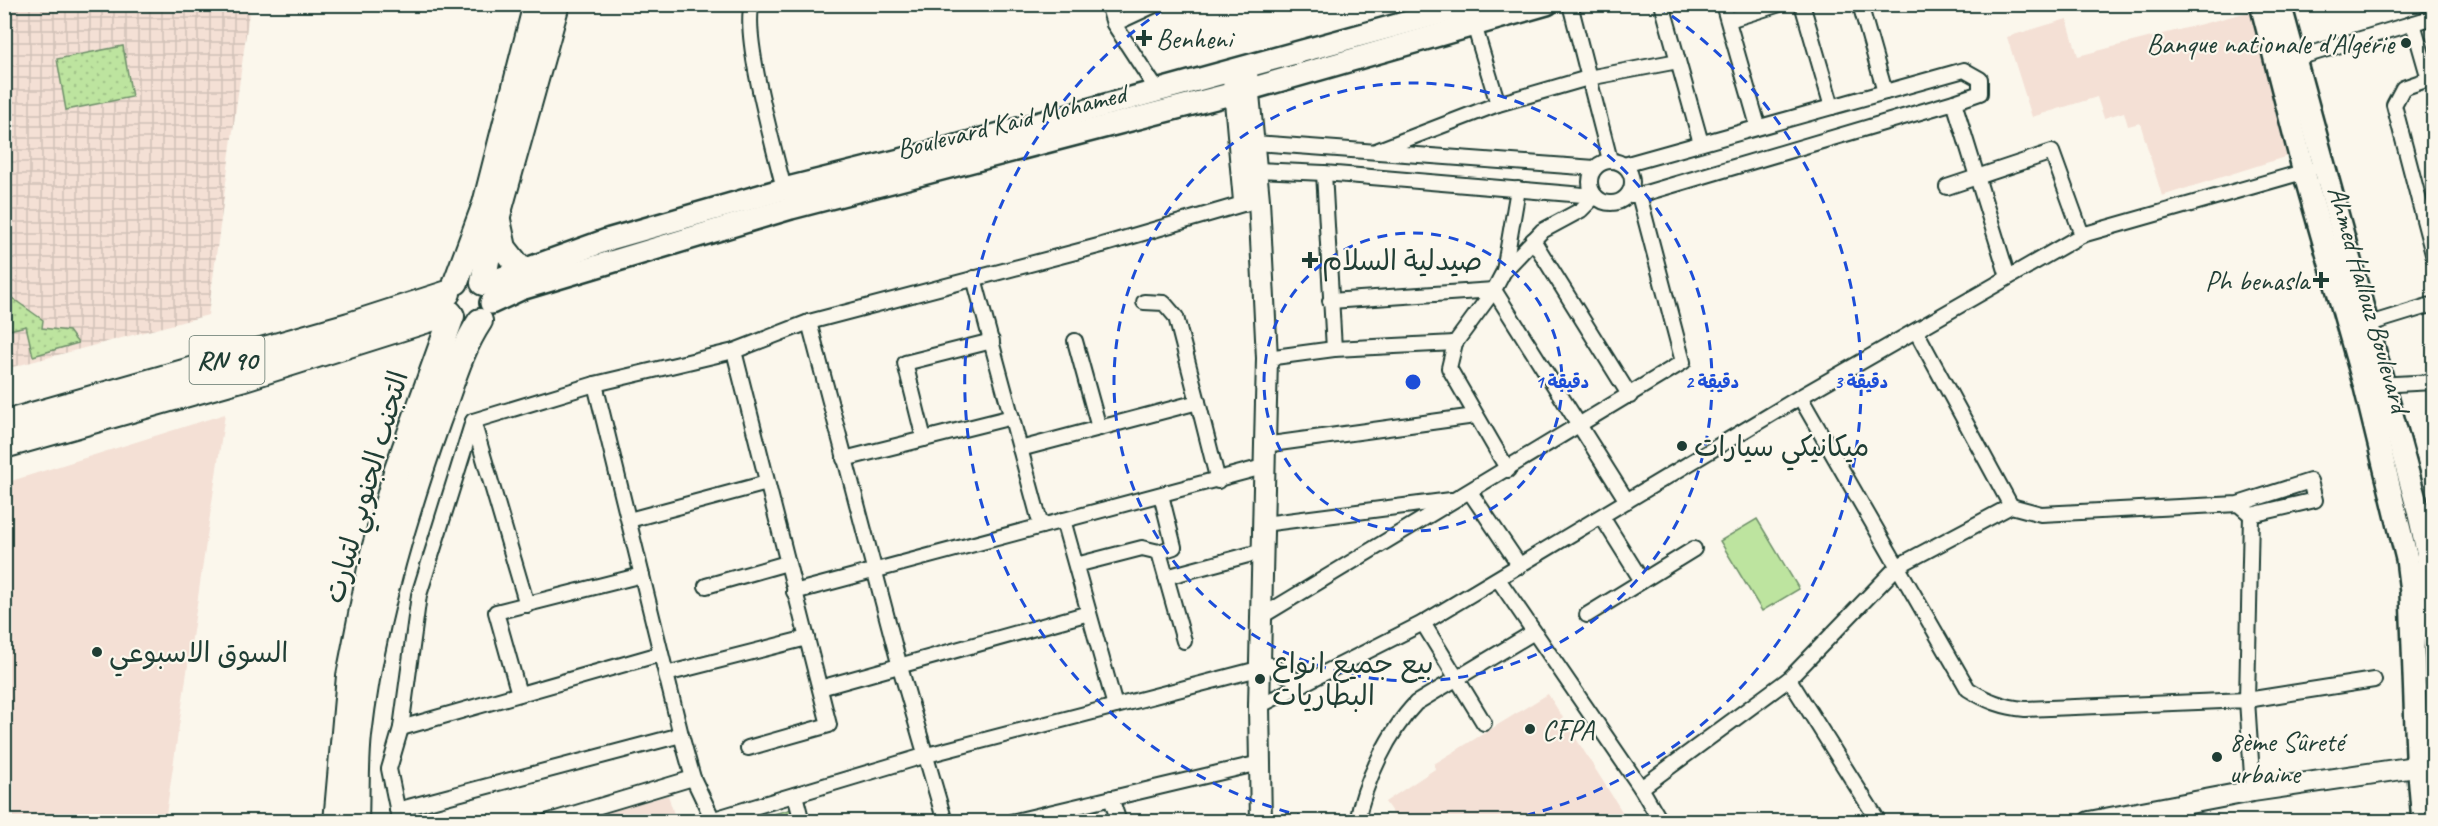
<svg xmlns="http://www.w3.org/2000/svg" width="2438" height="826" font-family="Caveat,'Playpen Sans Arabic',sans-serif">
<style>
.built{fill:#f4e0d5}
.industrial{fill:url(#industrial-grid)}
.grass{fill:url(#grass-dots);stroke:#6e906a;stroke-width:1.5}
.pitch{fill:#bde49f;stroke:#6e906a;stroke-width:1.5}
.lines{fill:none;stroke-linecap:round;stroke-linejoin:round}
.street-casing{stroke:#1f3d34;stroke-width:18}
.secondary-casing{stroke:#1f3d34;stroke-width:24}
.primary-casing{stroke:#1f3d34;stroke-width:26}
.highway-casing{stroke:#1f3d34;stroke-width:28}
.street{stroke:#fbf7ec;stroke-width:14}
.secondary{stroke:#fbf7ec;stroke-width:20}
.primary{stroke:#fbf7ec;stroke-width:21}
.highway{stroke:#fbf7ec;stroke-width:24}
.ring{fill:none;stroke:#1d4ed8;stroke-width:3;stroke-dasharray:10 8}
.poi-dot{fill:#1f3d34;stroke:#fbf7ec;stroke-width:2}
.labels{text-anchor:middle;dominant-baseline:central;stroke-width:4.5;stroke-linejoin:round;paint-order:stroke}
.shield{fill:#fbf7ec;stroke:#61756b;stroke-width:1.5}
.shield-label{font-size:27px;font-weight:bold;fill:#1f3d34}
.poi-label{font-size:28px;fill:#1f3d34;stroke:#fbf7ec;text-anchor:start}
.street-label{font-size:28px;fill:#1f3d34;stroke:#fbf7ec}
.centre{fill:#1d4ed8;stroke:#fbf7ec;stroke-width:3}
.ring-label{font-size:18px;text-anchor:middle;font-weight:bold;fill:#1d4ed8;stroke:#fbf7ec;stroke-width:4.5;stroke-linejoin:round;paint-order:stroke}
</style>
<defs>
<pattern id="industrial-grid" width="8" height="8" patternUnits="userSpaceOnUse" patternTransform="scale(1.5)"><rect width="8" height="8" fill="#f4e0d5"/><path d="M0 4h8M4 0v8" fill="none" stroke="#d1c1b7"/></pattern>
<pattern id="grass-dots" width="8" height="8" patternUnits="userSpaceOnUse" patternTransform="scale(1.5)"><rect width="8" height="8" fill="#bde49f"/><path d="M2 2h.1M6 6h.1" fill="none" stroke="#a2c48a" stroke-width="1.8" stroke-linecap="round"/></pattern>
</defs>
<rect width="100%" height="100%" fill="#fbf7ec"/>
<filter id="ink" filterUnits="userSpaceOnUse"><feTurbulence type="fractalNoise" baseFrequency=".0167" numOctaves="2"/><feDisplacementMap in="SourceGraphic" scale="12" xChannelSelector="R" yChannelSelector="G"/><feConvolveMatrix kernelMatrix="1 2 1 2 8 2 1 2 1" color-interpolation-filters="sRGB"/></filter>
<g filter="url(#ink)">
<!-- built -->
<g class="built">
<path d="M2252,11L2291,155L2162,196L2140,123L2128,126L2124,112L2104,118L2097,97L2032,117L2007,37L2067,19L2078,56Z"/>
<path d="M225,414L165,821H5V483Z"/>
<path d="M1548,694L1628,821H1398L1385,802L1435,769L1434,764Z"/>
<path d="M668,795L676,821H579Z"/>
</g>
<!-- industrial -->
<path class="industrial" d="M5,5H250L208,315L5,369Z"/>
<!-- grass -->
<g class="grass">
<path d="M123,46L132,97L66,110L57,59Z"/>
<path d="M5,293L43,320L42,328L69,331L78,343L33,356L26,326L5,331Z"/>
<path d="M792,809L795,821H764L763,817Z"/>
</g>
<!-- pitch -->
<path class="pitch" d="M1757,519L1799,589L1762,611L1720,541Z"/>
<g class="lines">
<defs>
<g id="street">
<path d="M752,4C742,37 775,151 784,189"/>
<path d="M1108,4L1114,24L1157,90"/>
<path d="M1570,4L1610,160"/>
<path d="M1662,4L1701,143"/>
<path d="M1723,4L1758,126"/>
<path d="M1802,4L1832,107"/>
<path d="M1860,4L1885,92"/>
<path d="M1729,20L1780,4"/>
<path d="M2413,23L2429,79L2403,88L2394,105L2434,258"/>
<path d="M1114,24L1157,4"/>
<path d="M1474,25L1498,104"/>
<path d="M2294,59L2434,17"/>
<path d="M1954,102L2008,277"/>
<path d="M1255,143L1595,168"/>
<path d="M1376,151L1498,104L1588,78L1678,61"/>
<circle cx="1611" cy="182" r="21"/>
<path d="M1624,165L1964,70L1980,79V93L1954,102L1639,195H1628"/>
<path d="M1257,170L1324,173L1595,196"/>
<path d="M1324,173L1334,349"/>
<path d="M1947,187L2052,152L2082,235"/>
<path d="M1533,240L1630,396"/>
<path d="M1504,271L1518,189"/>
<path d="M974,278L1041,526"/>
<path d="M1330,301L1494,290L1627,501"/>
<path d="M1144,302L1164,303L1176,317L1198,402"/>
<path d="M809,322L900,667L945,822"/>
<path d="M2369,324L2434,304"/>
<path d="M1916,331L2011,506"/>
<path d="M1075,341L1099,428"/>
<path d="M734,351L829,725L748,748"/>
<path d="M1267,358L1334,349L1455,343"/>
<path d="M595,384L681,735L693,778L714,822"/>
<path d="M2376,385L2434,382"/>
<path d="M1800,397L1968,689C1987,701 2003,707 2025,709L2247,700L2253,791"/>
<path d="M924,439L905,363L992,341"/>
<path d="M1264,445L1475,416"/>
<path d="M1020,449L1198,402L1218,481"/>
<path d="M844,459L1012,417"/>
<path d="M1508,470L1449,368L1455,343L1494,290L1504,271L1542,231L1581,210L1595,196"/>
<path d="M1470,492L1520,566"/>
<path d="M1161,495L1174,547L1159,552L1184,641"/>
<path d="M2251,515L2247,700L2374,680"/>
<path d="M1602,517L1642,581"/>
<path d="M629,520L767,483"/>
<path d="M1063,520L1115,706"/>
<path d="M1263,524L1451,500"/>
<path d="M1076,565L1142,548L1159,552"/>
<path d="M1166,577L1263,551"/>
<path d="M1498,579L1641,788L1661,822"/>
<path d="M706,586L787,563"/>
<path d="M794,592L1263,467"/>
<path d="M527,605L473,421L595,384L734,351L809,322L1102,245L1253,201"/>
<path d="M1587,615L1694,549"/>
<path d="M1262,616L1683,362L1639,195"/>
<path d="M1423,623L1484,723"/>
<path d="M1262,661L1303,684"/>
<path d="M666,674L807,638"/>
<path d="M1789,679L1879,822"/>
<path d="M820,688L1089,613"/>
<path d="M519,694L496,612L642,575"/>
<path d="M1259,706L1423,623L1800,397L2082,235L2310,170"/>
<path d="M401,728L660,654"/>
<path d="M1641,788L1789,679L1898,566L2011,506L2041,514L2238,504L2310,481L2315,500L2251,515L2238,504"/>
<path d="M795,795L802,822"/>
<path d="M1111,798L1119,822"/>
<path d="M2184,803V822"/>
<path d="M397,810L681,735"/>
<path d="M714,819L927,755L1262,668"/>
<path d="M400,822L389,769L401,728L419,595L473,421"/>
<path d="M546,822L693,778"/>
<path d="M1011,822L1260,763"/>
<path d="M1357,822C1364,783 1389,731 1416,703L1534,632"/>
</g>
<g id="secondary">
<path d="M1247,73L1259,200L1267,358L1259,706L1261,822"/>
<path d="M1233,79L1244,201"/>
<path d="M2089,822L2253,791L2415,767"/>
</g>
<g id="primary">
<path d="M2261,4L2304,172L2365,387L2407,559L2411,592L2417,755"/>
<path d="M2280,4L2418,510L2427,551L2434,644"/>
<path d="M485,284L610,239L784,189L960,145L1474,4"/>
<path d="M491,303L521,289L791,208L1250,89L1547,4"/>
<path d="M2434,748L2421,752L2415,763L2419,774L2434,779"/>
<path d="M2419,774L2423,822"/>
</g>
<g id="highway">
<path d="M498,220L504,248L522,271"/>
<path d="M456,282L485,204L536,4"/>
<path d="M483,283L490,244L557,4"/>
<path d="M4,423L349,325L448,293"/>
<path d="M4,446L241,379L450,313"/>
<path d="M336,822L349,676L373,553L396,472L452,316"/>
<path d="M356,822C357,793 356,763 359,735C371,629 402,522 438,421C451,387 460,351 480,321"/>
</g>
</defs>
<!-- street casing -->
<use href="#street" class="street-casing"/>
<!-- secondary casing -->
<use href="#secondary" class="secondary-casing"/>
<!-- primary casing -->
<use href="#primary" class="primary-casing"/>
<!-- highway casing -->
<use href="#highway" class="highway-casing"/>
<!-- street -->
<use href="#street" class="street"/>
<!-- secondary -->
<use href="#secondary" class="secondary"/>
<!-- primary -->
<use href="#primary" class="primary"/>
<!-- highway -->
<use href="#highway" class="highway"/>
</g>
</g>
<!-- distance rings -->
<g class="ring">
<circle cx="1413" cy="382" r="149"/>
<circle cx="1413" cy="382" r="299"/>
<path d="M1324 821A448 448 0 0 1 1169 6M1657 6A448 448 0 0 1 1502 821"/>
</g>
<!-- markers -->
<g class="poi-dot">
<path d="M1141 29h6v6h6v6h-6v6h-6v-6h-6v-6h6z"/>
<circle cx="2406" cy="43" r="6"/>
<path d="M1307 251h6v6h6v6h-6v6h-6v-6h-6v-6h6z"/>
<path d="M2318 271h6v6h6v6h-6v6h-6v-6h-6v-6h6z"/>
<circle cx="1682" cy="446" r="6"/>
<circle cx="97" cy="652" r="6"/>
<circle cx="1260" cy="679" r="6"/>
<circle cx="1530" cy="729" r="6"/>
<circle cx="2217" cy="757" r="6"/>
</g>
<g class="labels">
<!-- shield labels -->
<rect class="shield" x="189.5" y="336" width="75" height="48" rx="4.5"/>
<g class="shield-label">
<text x="227" y="360">RN 90</text>
</g>
<!-- poi labels -->
<g class="poi-label">
<text x="1156" y="38">Benheni</text>
<text x="2394" y="43" text-anchor="end">Banque nationale d'Algérie</text>
<text x="1322" y="260">صيدلية السلام</text>
<text x="2309" y="280" text-anchor="end">Ph benasla</text>
<text x="1694" y="446">ميكانيكي سيارات</text>
<text x="109" y="652">السوق الاسبوعي</text>
<text x="1272" y="663">بيع جميع انواع<tspan x="1272" dy="32">البطاريات</tspan></text>
<text x="1542" y="729">CFPA</text>
<text x="2229" y="741">8ème Sûreté<tspan x="2229" dy="32">urbaine</tspan></text>
</g>
<!-- street labels -->
<g class="street-label">
<text transform="translate(1011 121) rotate(-14)">Boulevard Kaid Mohamed</text>
<text transform="translate(2369 299) rotate(74)">Ahmed Hallouz Boulevard</text>
<text transform="translate(366 487) rotate(-74)">التجنب الجنوبي لتيارت</text>
</g>
</g>
<circle cx="1413" cy="382" r="9" class="centre"/>
<g class="ring-label">
<text x="1562" y="388">1 دقيقة</text>
<text x="1712" y="388">2 دقيقة</text>
<text x="1861" y="388">3 دقيقة</text>
</g>
<!-- margin -->
<rect width="2438" height="826" fill="none" stroke="#fbf7ec" stroke-width="24"/>
<rect x="12" y="12" width="2414" height="802" fill="none" stroke="#1f3d34" stroke-width="2" filter="url(#ink)"/>
</svg>
